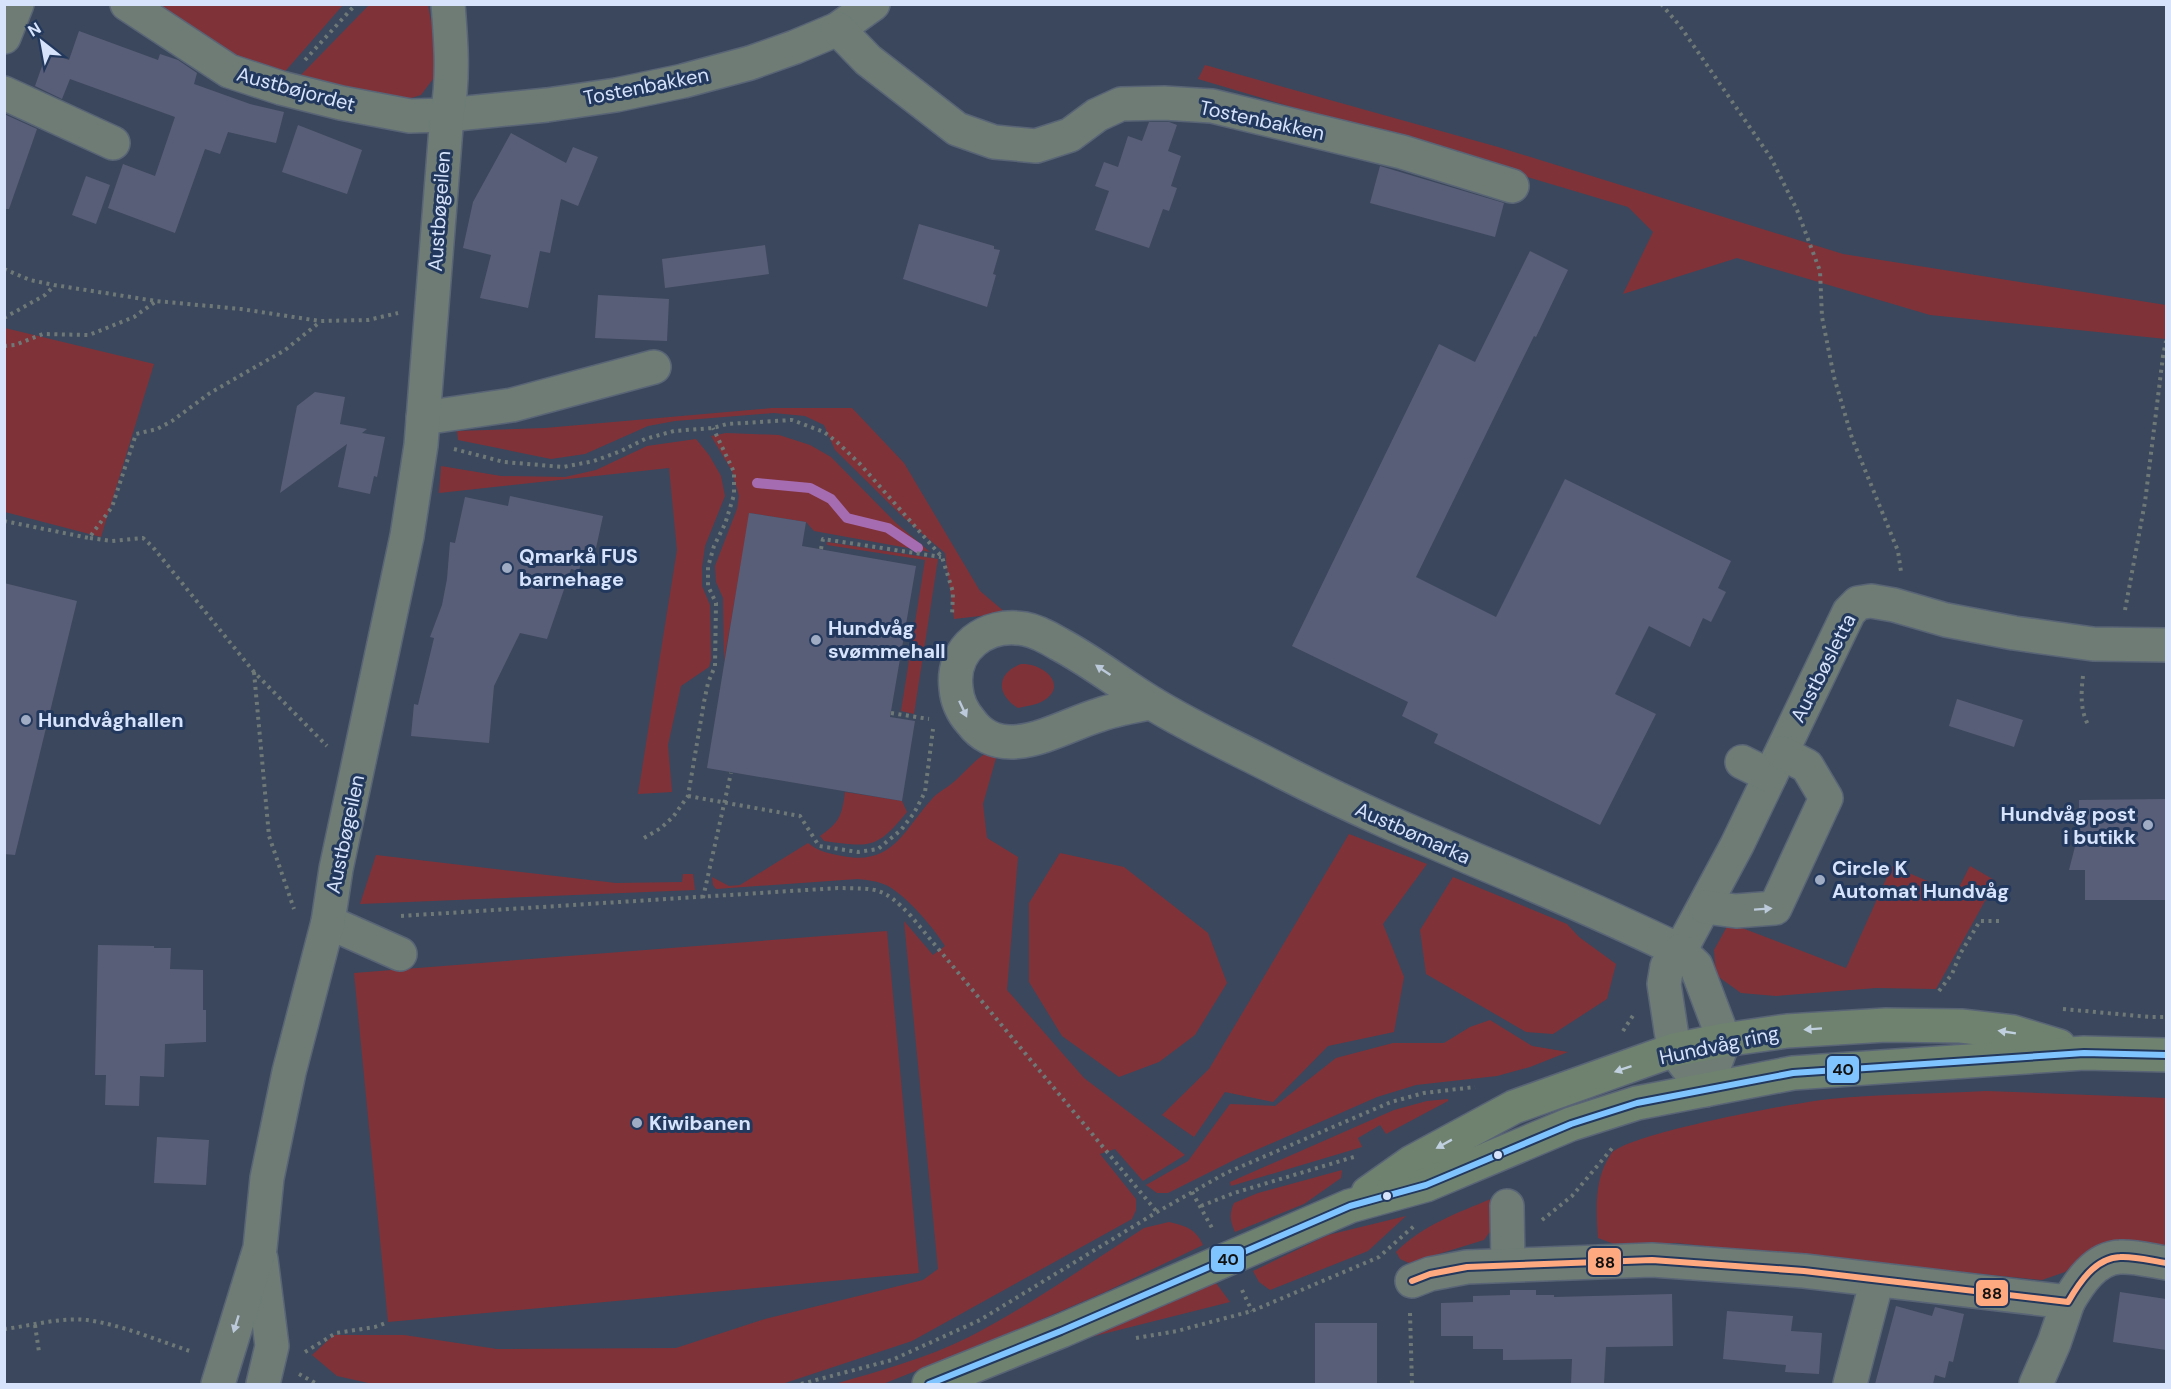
<svg xmlns="http://www.w3.org/2000/svg" width="2171" height="1389" font-family="'DM Sans',sans-serif">
<style>
.green{fill:#803239}
.lines{fill:none;stroke-linecap:round;stroke-linejoin:round}
.stream{stroke:#a56cb2;stroke-width:10}
.building{fill:#595e78}
.minor-casing{stroke:#596476;stroke-width:36}
.major-casing{stroke:#596476;stroke-width:36}
.path{stroke:#6e7977;stroke-width:4;stroke-dasharray:3 4.5;stroke-linecap:butt}
.minor{stroke:#6e7c75;stroke-width:33}
.major{stroke:#6f8270;stroke-width:33}
.bus-1-casing{stroke:#23385d;stroke-width:10}
.bus-2-casing{stroke:#23385d;stroke-width:10}
.bus-1{stroke:#80c4ff;stroke-width:6}
.bus-2{stroke:#ffa980;stroke-width:6}
.oneway{fill:#bcc9da}
.oneway2{fill:#c1d0df}
.poi-dot{fill:#a0acc3;stroke:#23385d;stroke-width:2}
.bus-dot{fill:#d6e3fb;stroke:#23385d;stroke-width:2}
.labels{text-anchor:middle;dominant-baseline:central;stroke-width:6;stroke-linejoin:round;paint-order:stroke}
.street-label{font-size:20px;fill:#d6e3fb;stroke:#23385d}
.poi-label{font-size:20px;font-weight:bold;fill:#d6e3fb;stroke:#23385d;text-anchor:start}
.line-badge{stroke:#23385d;stroke-width:2}
.pale-badge-label{font-size:16px;text-anchor:middle;font-weight:bold;fill:#111}
</style>
<rect width="100%" height="100%" fill="#3b475c"/>
<!-- green -->
<g class="green">
<path d="M148,5H343L281,76L234,62Z"/>
<path d="M369,5H428L436,47L433,79L421,95L402,101L299,77Z"/>
<path d="M1205,65L1498,147L1843,254L2166,305V339L1930,315L1737,258L1623,294L1653,232L1628,207L1198,79Z"/>
<path d="M5,328L154,364L101,537L5,512Z"/>
<path d="M772,408H852L904,463L980,591L1006,613L954,619L945,553L904,518L835,450L824,425L805,416L774,413L675,421L648,426L585,454L551,459L458,440L457,431L545,428Z"/>
<path d="M726,433L779,435L810,445L831,457L896,523L930,552L814,531L806,522L750,513L724,661L723,598L716,582L715,566L737,509L739,496L732,471L711,436Z"/>
<path d="M696,439L709,455L721,476L725,496L705,546L702,567V586L710,605L711,660L709,667L681,686L668,745L672,792L638,794L677,550L669,468L439,493L441,466L501,476L565,477L596,470L647,446Z"/>
<path d="M827,542L938,559L914,714L901,711L925,560L827,545Z"/>
<path d="M1021,664C1043,663 1067,684 1046,699C1038,705 1027,706 1018,708C996,695 996,673 1021,664Z"/>
<path d="M985,754L996,758L983,804L987,838L1018,857L1007,990L1084,1078L1185,1155L1143,1181L1115,1149L1100,1154L1136,1199V1210L1132,1219L912,1341L782,1384H373L337,1376L312,1355L334,1335H404L497,1349L676,1348L765,1319L923,1280L938,1269L904,921L933,955L945,946C933,927 906,895 886,885C877,881 867,880 858,879L716,889L713,885L712,877L729,886L740,885L808,843C819,852 828,853 842,856C893,866 903,831 932,799C937,793 945,789 950,785C963,775 971,763 985,754Z"/>
<path d="M845,792L902,801L907,812C876,850 870,847 824,841L820,836C840,822 842,815 845,792Z"/>
<path d="M1349,834L1427,864L1383,924L1404,977L1394,1032L1328,1046L1273,1102L1225,1092L1194,1137L1162,1115L1209,1069Z"/>
<path d="M1060,853L1124,867L1208,933L1227,983L1195,1035L1159,1062L1119,1077L1062,1036L1029,982V903Z"/>
<path d="M376,855L616,883L682,882L683,874H693L695,890L360,904Z"/>
<path d="M1892,866L1956,893L1970,866L1996,881L1936,989L1876,988L1776,996L1741,993L1716,975L1714,950L1729,923L1846,968Z"/>
<path d="M1453,877L1567,924L1579,937L1616,964L1607,999L1553,1034L1526,1032L1426,974L1420,930Z"/>
<path d="M887,931L919,1273L388,1322L354,973Z"/>
<path d="M1490,1020L1532,1046L1568,1052L1530,1067L1497,1076L1416,1085L1377,1097L1238,1158L1168,1193H1157L1146,1185L1188,1161L1230,1104L1275,1106L1336,1058L1393,1043H1444L1470,1027Z"/>
<path d="M1986,1091L2166,1098V1250L2089,1251L2065,1272L2042,1280L1676,1243L1614,1244L1598,1238C1596,1209 1594,1179 1611,1154C1625,1134 1798,1102 1830,1099C1882,1094 1934,1094 1986,1091Z"/>
<path d="M1448,1099V1101L1386,1134L1380,1125L1358,1138L1362,1147L1231,1186L1230,1182L1394,1110L1427,1101Z"/>
<path d="M1342,1170L1341,1178L1304,1204L1235,1232C1230,1221 1229,1214 1234,1203L1258,1193Z"/>
<path d="M1491,1199L1495,1212L1494,1226L1484,1240L1409,1263L1400,1259L1396,1252C1423,1225 1457,1213 1491,1199Z"/>
<path d="M1406,1216L1368,1251L1270,1290L1259,1282L1253,1271L1328,1235Z"/>
<path d="M1169,1222C1186,1226 1196,1229 1203,1245L1105,1292L991,1341L883,1384H835C879,1371 927,1358 969,1337C1028,1307 1088,1264 1144,1228Z"/>
<path d="M1216,1283L1230,1302L1075,1341Z"/>
</g>
<g class="lines">
<!-- stream -->
<path class="stream" d="M757,483L810,488L831,499L847,518L888,528L918,548"/>
</g>
<!-- building -->
<g class="building">
<path d="M79,31L158,60L160,54L178,60L197,73L194,84L250,104L284,112L276,143L228,132L220,154L205,149L175,233L108,208L123,164L155,176L175,117L70,79L62,99L35,86L47,52L69,60Z"/>
<path d="M4,114L37,129L9,209H4Z"/>
<path d="M1149,122H1169L1177,125L1168,151L1181,156L1171,186L1177,188L1169,211L1163,209L1149,248L1095,230L1109,191L1095,186L1104,162L1118,167L1128,136L1142,141Z"/>
<path d="M298,125L362,150L347,194L282,172Z"/>
<path d="M511,133L566,163L573,147L598,157L578,206L561,199L550,253L540,251L528,308L480,298L491,255L463,248L473,202Z"/>
<path d="M1380,166L1504,203L1495,237L1370,203Z"/>
<path d="M86,176L110,185L96,224L72,215Z"/>
<path d="M919,224L994,246V249L1000,250L993,274L996,275L987,307L903,279Z"/>
<path d="M765,245L769,274L665,288L662,259Z"/>
<path d="M1530,251L1568,270L1536,337L1534,336L1416,577L1496,617L1565,479L1731,561L1718,588L1726,592L1711,622L1703,618L1690,647L1649,626L1615,694L1656,714L1600,825L1434,743L1438,734L1402,716L1408,702L1292,646L1439,344L1475,362Z"/>
<path d="M598,295L669,299L667,341L595,338Z"/>
<path d="M315,392L345,397L340,424L367,429L362,433L385,437L377,477L374,476L370,494L338,487L347,444L280,493L297,406Z"/>
<path d="M510,496L603,516L596,548L585,546L579,571L571,569L547,639L520,633L494,686L489,743L411,736L414,704L418,705L434,638L430,637L442,605L447,579L450,542L455,543L465,497L508,506Z"/>
<path d="M749,513L806,522L802,546L916,566L890,717L915,721L902,801L707,768Z"/>
<path d="M4,583L77,601L15,855L4,854Z"/>
<path d="M1957,699L2023,720L2014,747L1949,726Z"/>
<path d="M2166,799V900H2085V870H2069L2079,831V800Z"/>
<path d="M98,945L154,946V948H171L170,969L203,970V1010H206V1042L165,1044L164,1077L140,1076L139,1106L105,1105L106,1075H95Z"/>
<path d="M157,1137L209,1140L206,1185L154,1183Z"/>
<path d="M1510,1290H1536V1295H1554V1297L1672,1294L1673,1346L1606,1347L1604,1384H1571L1572,1359L1503,1360V1349H1473V1336H1441V1303L1473,1302V1296L1510,1295Z"/>
<path d="M2120,1292L2166,1299V1350L2113,1342Z"/>
<path d="M1896,1306L1932,1316L1935,1307L1964,1314L1953,1362L1949,1361L1945,1378L1935,1375L1933,1384H1875Z"/>
<path d="M1727,1311L1793,1316L1791,1331L1822,1333L1819,1374L1785,1372L1786,1365L1723,1359Z"/>
<rect x="1315" y="1323" width="62" height="61"/>
</g>
<g class="lines">
<defs>
<g id="minor">
<path d="M127,4L229,71L281,88L341,103L410,116L447,115L547,105L616,95L683,81L750,63L795,47L838,29L873,4"/>
<path d="M838,29L868,60L957,129L994,142L1036,146L1070,135L1097,115L1121,104L1164,103L1212,106L1402,152L1512,186"/>
<path d="M4,37L17,4"/>
<path d="M4,93L113,143"/>
<path d="M423,418L512,405L654,367"/>
<path d="M1151,703C1133,706 1116,709 1099,715C1059,727 1003,765 971,722C963,713 957,701 956,688C951,648 986,622 1025,629C1036,631 1049,638 1059,644C1091,661 1119,683 1150,702C1192,728 1239,749 1283,772C1412,838 1550,887 1680,951L1737,845L1849,612L1858,603L1871,601L1894,605L1946,620L2014,633L2093,644L2166,645"/>
<path d="M1742,762L1770,776"/>
<path d="M1705,907L1736,911L1775,908L1826,798L1807,766L1782,753"/>
<path d="M328,922L400,954"/>
<path d="M1680,951L1696,966L1724,1040L1705,1090L1674,1050L1664,984L1667,966Z"/>
<path d="M1507,1206L1508,1264"/>
<path d="M261,1259L272,1346L263,1384"/>
<path d="M1412,1281L1430,1274L1467,1267L1652,1260L1804,1271L2068,1302C2079,1283 2095,1258 2120,1257C2135,1256 2152,1261 2166,1263"/>
<path d="M218,1384L260,1248L267,1178L289,1072L328,922L336,869L407,536L421,445L447,115C454,78 451,41 448,4"/>
<path d="M1850,1384L1877,1280"/>
<path d="M2036,1384L2054,1343L2068,1302"/>
</g>
<g id="major">
<path d="M1368,1193L1412,1162L1514,1107L1674,1050L1724,1040L1787,1031L1886,1025L1961,1026L2013,1032L2059,1046"/>
<path d="M929,1384L1061,1331L1350,1206L1426,1185L1571,1124L1637,1103L1793,1073L2084,1053L2166,1055"/>
</g>
</defs>
<!-- minor casing -->
<use href="#minor" class="minor-casing"/>
<!-- major casing -->
<use href="#major" class="major-casing"/>
<!-- path -->
<g class="path">
<path d="M1661,4L1680,26L1771,158L1797,210L1820,271L1822,317L1834,377L1852,438L1898,551L1901,572"/>
<path d="M305,60L356,4"/>
<path d="M4,269L30,280L54,285L156,301L241,309L320,321L368,320L398,313"/>
<path d="M4,318L45,295L54,286"/>
<path d="M4,346L15,345L43,334L89,335L134,317L155,302"/>
<path d="M454,449L504,462L563,467L594,461L621,451L645,439L674,431L713,428L727,424L792,420L824,432L837,442L860,464L942,557L953,592L952,616"/>
<path d="M4,521L89,538L112,507L136,434L157,429L172,421L210,393L285,350L320,322"/>
<path d="M90,538L112,541L143,538L152,546L254,672L327,746"/>
<path d="M821,549L823,539L941,557"/>
<path d="M2125,610L2145,502L2163,356L2166,341"/>
<path d="M254,672L269,836L294,909"/>
<path d="M2083,676C2081,692 2080,712 2089,726"/>
<path d="M891,713L929,719"/>
<path d="M688,796L800,816L819,846L858,852L878,849L901,830L914,813L925,792L933,729"/>
<path d="M644,838L661,828L673,817L688,796L704,702L708,683L715,666L716,603L708,586V567L714,546L725,524L734,495V472L713,428"/>
<path d="M703,898L731,773"/>
<path d="M401,916L838,888C878,889 882,886 911,916L1157,1212"/>
<path d="M1939,991L1952,974L1960,954L1980,921H1999"/>
<path d="M2063,1009L2150,1017H2166"/>
<path d="M1623,1031L1634,1014"/>
<path d="M1192,1192L1212,1228"/>
<path d="M1201,1206L1234,1193L1357,1156"/>
<path d="M1542,1220L1572,1196L1614,1146"/>
<path d="M1242,1290L1252,1311"/>
<path d="M1410,1313L1412,1384"/>
<path d="M35,1325L39,1352"/>
<path d="M4,1329C31,1326 60,1317 87,1320C123,1325 159,1341 193,1352"/>
<path d="M1136,1338L1177,1331L1252,1311L1379,1257L1414,1226"/>
<path d="M305,1352L336,1333L375,1327L388,1322"/>
<path d="M299,1374L317,1384"/>
<path d="M801,1384L892,1360L980,1320L1157,1212L1226,1173L1391,1102L1424,1093L1475,1087"/>
</g>
<!-- minor -->
<use href="#minor" class="minor"/>
<!-- major -->
<use href="#major" class="major"/>
<defs>
<path id="bus-1" d="M929,1384L1061,1331L1350,1206L1426,1185L1571,1124L1637,1103L1793,1073L2084,1053L2166,1055"/>
<path id="bus-2" d="M1412,1281L1430,1274L1467,1267L1652,1260L1804,1271L2068,1302C2079,1283 2095,1258 2120,1257C2135,1256 2152,1261 2166,1263"/>
</defs>
<!-- bus-1 casing -->
<use href="#bus-1" class="bus-1-casing"/>
<!-- bus-2 casing -->
<use href="#bus-2" class="bus-2-casing"/>
<!-- bus-1 -->
<use href="#bus-1" class="bus-1"/>
<!-- bus-2 -->
<use href="#bus-2" class="bus-2"/>
</g>
<!-- one-way arrows -->
<defs><path id="oneway-solid" d="M-6-.8H1V-3.2L6.5 0L1 3.2V.8H-6Z" transform="scale(1.5)"/></defs>
<g class="oneway">
<use href="#oneway-solid" transform="translate(1103 670) rotate(-146)"/>
<use href="#oneway-solid" transform="translate(963 709) rotate(65)"/>
<use href="#oneway-solid" transform="translate(1763 909) rotate(-4)"/>
<use href="#oneway-solid" transform="translate(236 1324) rotate(107)"/>
</g>
<g class="oneway2">
<use href="#oneway-solid" transform="translate(1813 1029) rotate(176)"/>
<use href="#oneway-solid" transform="translate(2007 1032) rotate(-171)"/>
<use href="#oneway-solid" transform="translate(1623 1069) rotate(161)"/>
<use href="#oneway-solid" transform="translate(1444 1144) rotate(151)"/>
</g>
<!-- markers -->
<g class="poi-dot">
<circle cx="507" cy="568" r="6"/>
<circle cx="816" cy="640" r="6"/>
<circle cx="26" cy="720" r="6"/>
<circle cx="2148" cy="825" r="6"/>
<circle cx="1820" cy="880" r="6"/>
<circle cx="637" cy="1123" r="6"/>
</g>
<g class="bus-dot">
<circle cx="1498" cy="1155" r="5"/>
<circle cx="1387" cy="1196" r="5"/>
</g>
<g class="labels">
<!-- street labels -->
<g class="street-label">
<text transform="translate(646 86) rotate(-11)">Tostenbakken</text>
<text transform="translate(296 89) rotate(15)">Austbøjordet</text>
<text transform="translate(1262 120) rotate(12)">Tostenbakken</text>
<text transform="translate(439 211) rotate(-86)">Austbøgeilen</text>
<text transform="translate(1823 668) rotate(-63)">Austbøsletta</text>
<text transform="translate(1413 833) rotate(24)">Austbømarka</text>
<text transform="translate(345 834) rotate(-78)">Austbøgeilen</text>
<text transform="translate(1719 1045) rotate(-12)">Hundvåg ring</text>
</g>
<!-- poi labels -->
<g class="poi-label">
<text x="519" y="556">Qmarkå FUS<tspan x="519" dy="23">barnehage</tspan></text>
<text x="828" y="628">Hundvåg<tspan x="828" dy="23">svømmehall</tspan></text>
<text x="38" y="720">Hundvåghallen</text>
<text x="2136" y="814" text-anchor="end">Hundvåg post<tspan x="2136" dy="23">i butikk</tspan></text>
<text x="1832" y="868">Circle K<tspan x="1832" dy="23">Automat Hundvåg</tspan></text>
<text x="649" y="1123">Kiwibanen</text>
</g>
</g>
<g class="line-badge">
<rect x="1826" y="1055" width="34" height="29" rx="6" fill="#80c4ff"/>
<rect x="1210" y="1245" width="35" height="28" rx="6" fill="#80c4ff"/>
<rect x="1587" y="1247" width="35" height="29" rx="6" fill="#ffa980"/>
<rect x="1975" y="1279" width="34" height="28" rx="6" fill="#ffa980"/>
</g>
<g class="pale-badge-label">
<text x="1843" y="1075">40</text>
<text x="1228" y="1265">40</text>
<text x="1605" y="1268">88</text>
<text x="1992" y="1299">88</text>
</g>
<!-- border -->
<rect width="2171" height="1389" fill="none" stroke="#d6e3fb" stroke-width="12"/>
<!-- north arrow -->
<g transform="translate(42 42) rotate(329)" stroke="#23385d" stroke-width="4.5" paint-order="stroke">
<path d="M0-4.5L10 22L0 15L-10 22Z" fill="#d6e3fb"/>
<text y="-9" font-size="16" font-weight="bold" text-anchor="middle" fill="#d6e3fb">N</text>
</g>
</svg>
